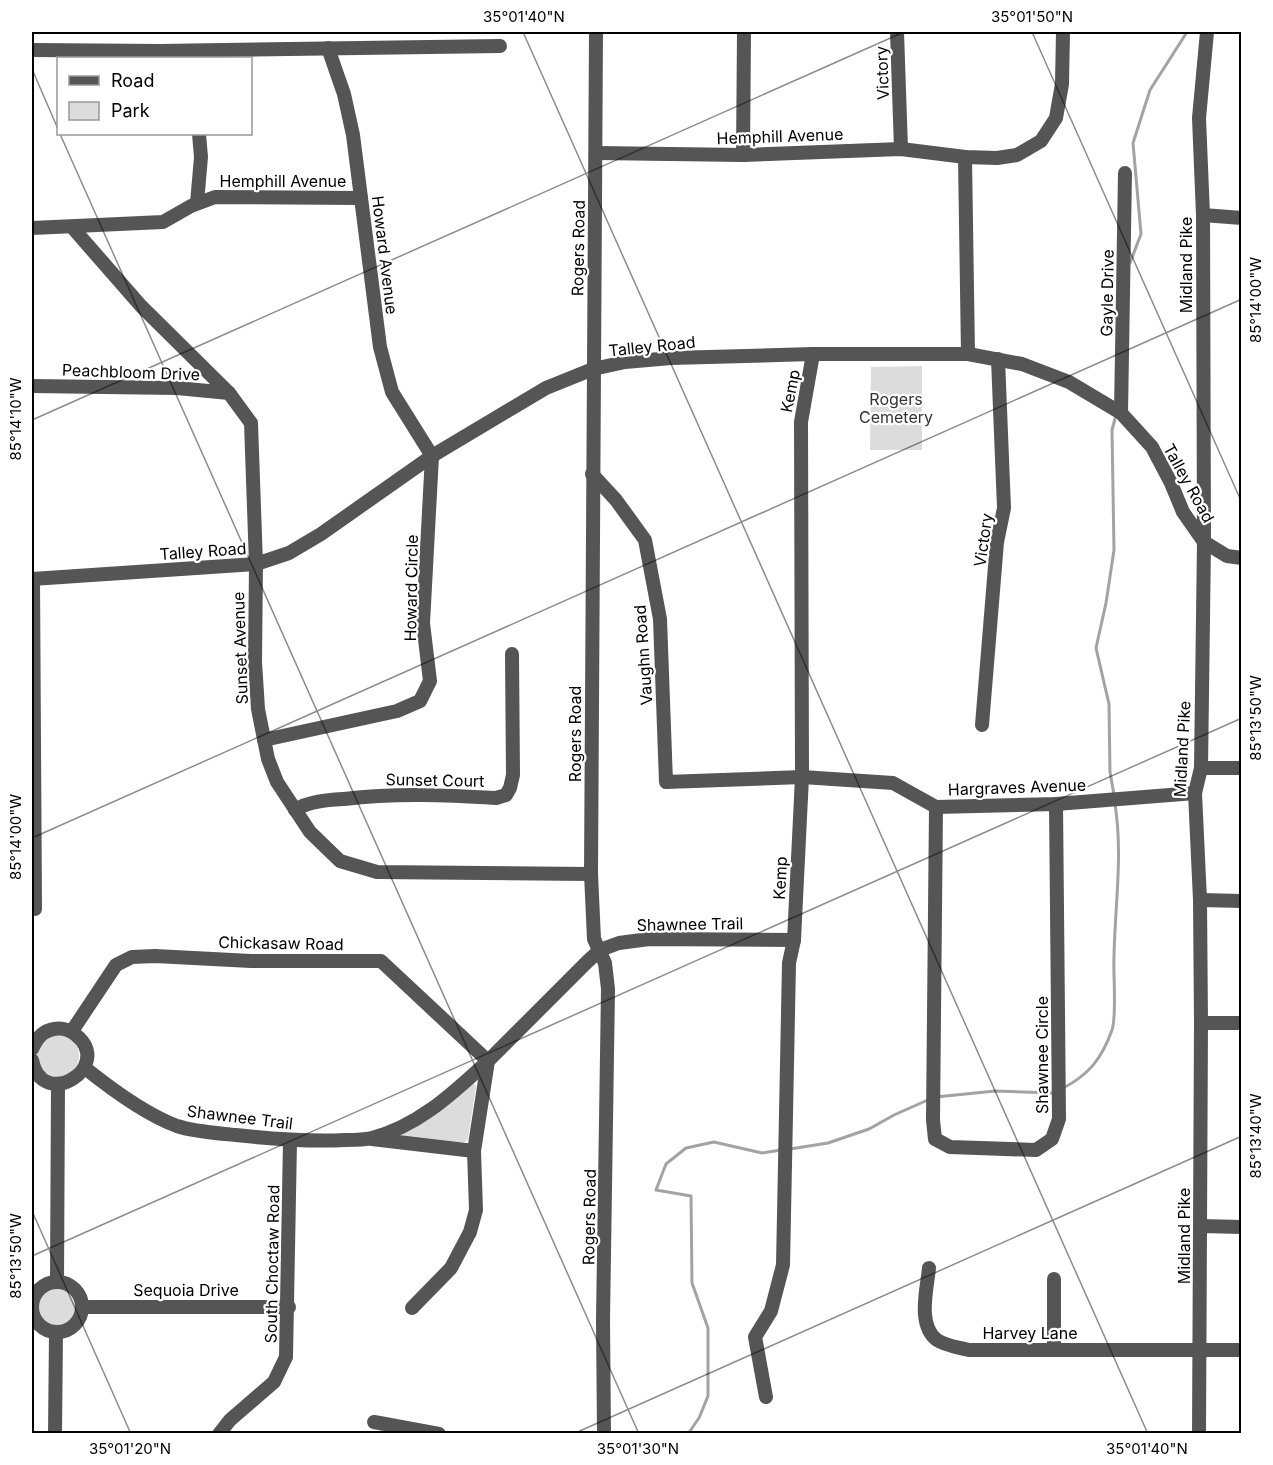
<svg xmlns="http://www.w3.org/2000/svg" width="1273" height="1465" font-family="Inter,sans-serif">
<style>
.green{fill:#dcdcdc}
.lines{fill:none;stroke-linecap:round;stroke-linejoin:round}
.stream{stroke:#a3a3a3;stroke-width:3}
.minor{stroke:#555;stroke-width:14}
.ticks{fill:none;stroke:#000;stroke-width:1.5;stroke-opacity:0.45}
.labels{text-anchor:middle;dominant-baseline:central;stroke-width:4.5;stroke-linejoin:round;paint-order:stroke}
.street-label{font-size:16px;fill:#000;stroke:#fff}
.park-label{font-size:16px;fill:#333;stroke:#fff}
.neatline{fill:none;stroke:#000;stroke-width:2}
.ticks-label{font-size:15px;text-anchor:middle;fill:#000}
</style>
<rect width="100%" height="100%" fill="#fff"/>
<!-- green -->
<g class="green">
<path d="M922,366V450H870L871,367Z"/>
<circle cx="58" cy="1056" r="21"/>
<path d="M473,1083L476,1086L468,1139L465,1142L458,1143L400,1138V1134L421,1124Z"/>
<path d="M57,1285C75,1294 84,1316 62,1326L44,1324L37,1310C38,1295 42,1289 57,1285Z"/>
</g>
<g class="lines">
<!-- stream -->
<g class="stream">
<path d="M1130,263L1141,234L1133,143L1150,90L1187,32"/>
<path d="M1114,795L1110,772L1109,704L1096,648L1106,603L1114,550L1112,430L1116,415"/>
<path d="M1063,1088C1089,1075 1102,1058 1112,1030C1117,1016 1113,974 1114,956C1115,905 1123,855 1115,804"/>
<path d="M936,1097L995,1091L1055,1093"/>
<path d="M790,1149L828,1143L869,1129L894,1115L930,1099"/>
<path d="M688,1434L699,1418L708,1396V1328L692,1283L691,1196L656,1190L666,1164L686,1148L714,1142L762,1153L781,1150"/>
</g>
<!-- minor -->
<g class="minor">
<path d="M596,32L591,874L594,939L605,963L608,989L603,1320L604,1434"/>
<path d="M897,32L901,149"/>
<path d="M32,50L160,51L500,46"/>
<path d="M596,153L743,155L901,149L965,157L997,158L1017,155L1041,141L1056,118L1062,84L1063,32"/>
<path d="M743,155L744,32"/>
<path d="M965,157L968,354"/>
<path d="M197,203L201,157L199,134"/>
<path d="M1203,215L1242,218"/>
<path d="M72,227L141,306L229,393L251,423L256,564L255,662L258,709L268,759L277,782L310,832L340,861L377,872L591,874"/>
<path d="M32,228L163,222L191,206L215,197L361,198"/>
<path d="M32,386L177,388L229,393"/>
<path d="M1121,413L1125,173"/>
<path d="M592,474L616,500L645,540L660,619L666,782L802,777L893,783L936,807L1056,804L1195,793"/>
<path d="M32,579L256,564L289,553L321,534L432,456L546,388L593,369L625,362L671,358L813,354H968L1022,364L1069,382L1121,413L1152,447L1171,483L1183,512L1204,542L1227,556L1242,558"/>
<path d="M33,579L35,909"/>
<path d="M982,725L997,542L1004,508L998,359"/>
<path d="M264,740L397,711L420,701L430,681L423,623L432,456L392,392L380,347L353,135L344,94L328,48"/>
<path d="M1201,768H1242"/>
<path d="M936,807L933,1120L935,1139L950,1147L1036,1150L1052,1139L1059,1119L1056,804"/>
<path d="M295,810C309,801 328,800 344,799C395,793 446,795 496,798L506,795L510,788L513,775L512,654"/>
<path d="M1200,900L1242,901"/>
<path d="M1201,1023H1242"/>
<path d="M72,1031L116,965L132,957L155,956L251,961H381L488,1061C454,1092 419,1126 372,1138C364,1140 354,1140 345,1140C308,1142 272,1139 236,1135C217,1133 195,1132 177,1126C147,1115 110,1088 85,1068"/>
<path d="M32,1049C36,1041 40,1033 50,1030C59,1027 69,1029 76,1035C115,1067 42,1112 32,1060"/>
<path d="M372,1139L474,1151"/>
<path d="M1200,1226L1242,1227"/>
<path d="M929,1268C927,1289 917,1325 937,1340C946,1346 958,1347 969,1350H1242"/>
<path d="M57,1281L58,1084"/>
<circle cx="57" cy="1307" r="25"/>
<path d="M83,1307H289"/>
<path d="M412,1308L451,1268L470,1232L476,1210L474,1151L488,1061L588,961L600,950L619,943L649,939L794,940"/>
<path d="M1054,1349V1279"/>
<path d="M766,1397L755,1337L771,1311L783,1265L789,963L794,940L802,777L801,422L813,354"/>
<path d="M374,1422L439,1434"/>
<path d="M55,1434L56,1332"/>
<path d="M219,1434L230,1420L274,1382L286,1357L290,1141"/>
<path d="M1199,1434L1201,1023L1200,900L1195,793L1201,768L1204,542L1203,215L1199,118L1207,32"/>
</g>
</g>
<!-- ticks -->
<path class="ticks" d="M523,32L1148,1434M1032,32L1242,503M32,69L58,129M60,134L639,1434M32,420L904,32M32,838L1242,299M32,1211L131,1434M32,1256L1242,718M573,1434L1242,1136"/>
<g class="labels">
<!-- street labels -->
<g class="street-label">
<text transform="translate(882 73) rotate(-92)">Victory</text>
<text transform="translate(780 136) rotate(-2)">Hemphill Avenue</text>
<text x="283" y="181">Hemphill Avenue</text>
<text transform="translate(578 248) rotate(-89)">Rogers Road</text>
<text transform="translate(385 255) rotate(83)">Howard Avenue</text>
<text transform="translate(1186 265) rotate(-90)">Midland Pike</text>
<text transform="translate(1107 293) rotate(-89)">Gayle Drive</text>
<text transform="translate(652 346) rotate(-6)">Talley Road</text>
<text transform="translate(131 372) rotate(2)">Peachbloom Drive</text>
<text transform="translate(790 391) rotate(-79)">Kemp</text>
<text transform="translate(1189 483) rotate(61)">Talley Road</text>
<text transform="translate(983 540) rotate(-82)">Victory</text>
<text transform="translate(203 551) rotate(-4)">Talley Road</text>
<text transform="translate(411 588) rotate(-89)">Howard Circle</text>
<text transform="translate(240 648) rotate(-92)">Sunset Avenue</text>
<text transform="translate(643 655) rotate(-94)">Vaughn Road</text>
<text transform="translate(575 734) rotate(-90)">Rogers Road</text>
<text transform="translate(1182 749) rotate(-87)">Midland Pike</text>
<text transform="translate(435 780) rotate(1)">Sunset Court</text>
<text transform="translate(1017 787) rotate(-2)">Hargraves Avenue</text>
<text transform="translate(780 878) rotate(-87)">Kemp</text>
<text transform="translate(690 924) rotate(-1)">Shawnee Trail</text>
<text transform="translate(281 943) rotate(1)">Chickasaw Road</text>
<text transform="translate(1042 1055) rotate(-90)">Shawnee Circle</text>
<text transform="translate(240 1117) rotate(7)">Shawnee Trail</text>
<text transform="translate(589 1217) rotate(-89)">Rogers Road</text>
<text transform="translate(1184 1236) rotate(-90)">Midland Pike</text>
<text transform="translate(272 1264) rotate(-89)">South Choctaw Road</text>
<text x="186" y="1290">Sequoia Drive</text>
<text x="1030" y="1333">Harvey Lane</text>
</g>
<!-- park labels -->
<g class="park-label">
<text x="896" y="399">Rogers<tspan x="896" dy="18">Cemetery</tspan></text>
</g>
</g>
<!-- border -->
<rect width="1273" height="1465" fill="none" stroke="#ffffff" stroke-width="66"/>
<!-- legend -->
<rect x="57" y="57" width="195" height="78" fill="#ffffff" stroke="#999999" stroke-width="1.5"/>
<rect x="69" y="76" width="30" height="9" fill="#555555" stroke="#999999" stroke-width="1.5"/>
<text x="111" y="87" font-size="18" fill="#000000">Road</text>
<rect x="69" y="102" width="30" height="18" fill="#dcdcdc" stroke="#999999" stroke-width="1.5"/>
<text x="111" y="117" font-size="18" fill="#000000">Park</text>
<rect x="33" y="33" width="1207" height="1399" class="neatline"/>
<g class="ticks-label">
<text x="524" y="22">35°01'40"N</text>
<text x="1032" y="22">35°01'50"N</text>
<text transform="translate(1256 300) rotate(-90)" y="5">85°14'00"W</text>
<text transform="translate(16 419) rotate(-90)" y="5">85°14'10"W</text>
<text transform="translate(1256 718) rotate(-90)" y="5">85°13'50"W</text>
<text transform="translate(16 837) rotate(-90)" y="5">85°14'00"W</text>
<text transform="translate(1256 1136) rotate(-90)" y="5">85°13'40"W</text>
<text transform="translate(16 1256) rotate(-90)" y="5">85°13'50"W</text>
<text x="130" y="1454">35°01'20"N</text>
<text x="638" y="1454">35°01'30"N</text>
<text x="1147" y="1454">35°01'40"N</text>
</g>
</svg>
